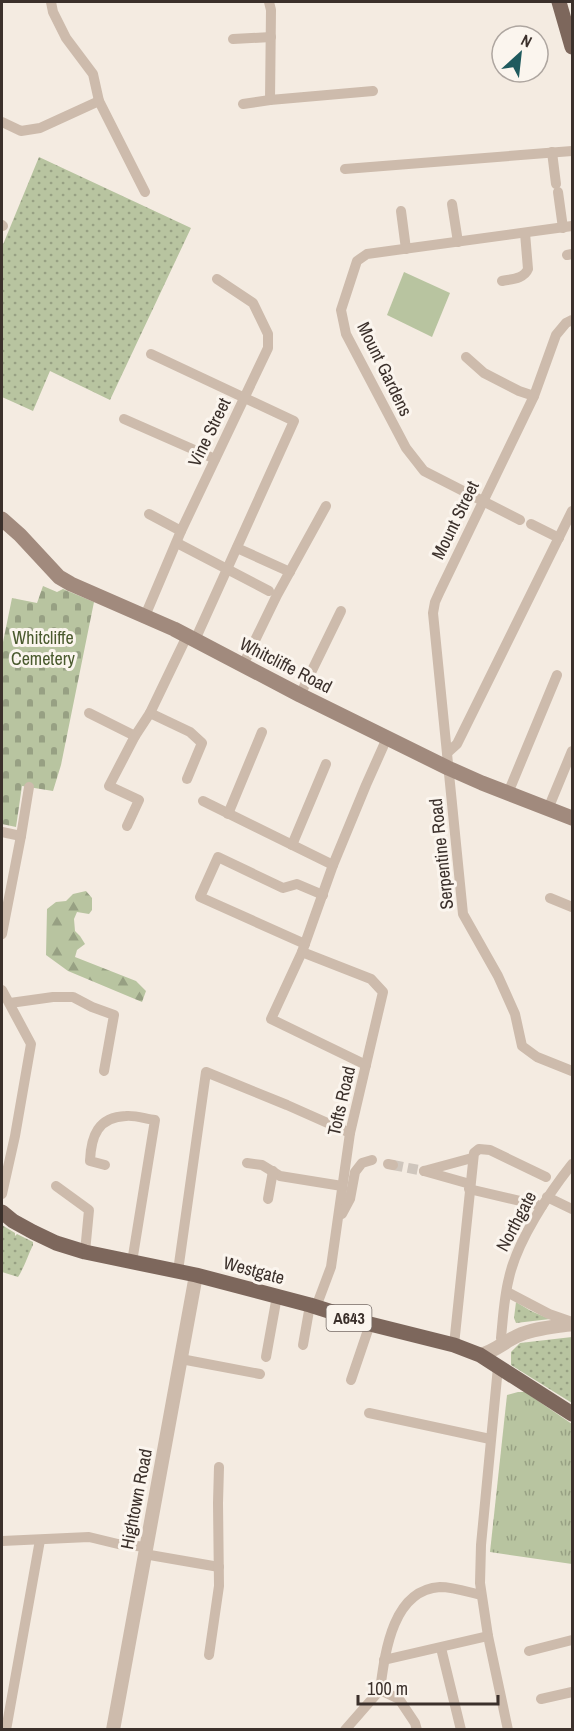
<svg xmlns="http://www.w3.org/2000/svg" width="574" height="1731" font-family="'Archivo Narrow',sans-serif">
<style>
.grass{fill:url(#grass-dots)}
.forest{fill:url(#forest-firs)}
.cemetery{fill:url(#cemetery-stones)}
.park{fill:url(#park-tufts)}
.pitch{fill:#b8c4a0}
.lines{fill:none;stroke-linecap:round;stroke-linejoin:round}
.minor-tunnel{stroke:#cfc6bd;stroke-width:10;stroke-dasharray:10 5;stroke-linecap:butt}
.minor{stroke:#cdbbac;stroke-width:10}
.tertiary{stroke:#cdbbac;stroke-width:14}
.secondary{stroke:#a18a7d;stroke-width:15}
.primary{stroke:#7d675c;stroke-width:15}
.labels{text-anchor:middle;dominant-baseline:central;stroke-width:6;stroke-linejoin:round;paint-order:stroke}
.shield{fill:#fbf5ee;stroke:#756b66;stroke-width:1.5}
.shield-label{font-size:16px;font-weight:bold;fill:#3b302b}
.street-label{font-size:18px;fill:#3b302b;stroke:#fbf5ee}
.park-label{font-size:18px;fill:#4a5a2e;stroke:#fbf5ee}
</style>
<defs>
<pattern id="grass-dots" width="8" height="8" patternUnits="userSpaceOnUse" patternTransform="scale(1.5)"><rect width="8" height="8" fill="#b8c4a0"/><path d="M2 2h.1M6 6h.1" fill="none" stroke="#97a083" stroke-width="1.8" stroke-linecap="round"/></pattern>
<pattern id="forest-firs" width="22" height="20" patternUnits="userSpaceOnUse" patternTransform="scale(1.5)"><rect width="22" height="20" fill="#b8c4a0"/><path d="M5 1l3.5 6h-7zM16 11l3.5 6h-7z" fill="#97a083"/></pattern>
<pattern id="cemetery-stones" width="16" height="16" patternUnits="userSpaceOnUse" patternTransform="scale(1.5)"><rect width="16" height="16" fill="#b8c4a0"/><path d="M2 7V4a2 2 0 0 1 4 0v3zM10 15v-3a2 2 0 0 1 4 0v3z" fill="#97a083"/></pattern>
<pattern id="park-tufts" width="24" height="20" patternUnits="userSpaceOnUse" patternTransform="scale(1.5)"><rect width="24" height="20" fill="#b8c4a0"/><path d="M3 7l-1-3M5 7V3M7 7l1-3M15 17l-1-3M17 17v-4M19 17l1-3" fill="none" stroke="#97a083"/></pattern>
</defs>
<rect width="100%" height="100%" fill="#f4ebe1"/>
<!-- grass -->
<g class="grass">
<path d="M39,157L191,228L110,400L50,371L33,411L2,397V247Z"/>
<path d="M2,1225L15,1233V1236L17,1234L33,1242V1245C28,1255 24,1268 18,1277L2,1272Z"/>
<path d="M516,1302L531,1311L550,1319L516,1323L514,1318Z"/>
<path d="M572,1337V1403L511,1365V1352L520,1343Z"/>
</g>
<!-- forest -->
<path class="forest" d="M86,891L92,898V910L89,914L77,912L74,919L75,931L80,936L85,944L77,950L75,957L136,981L146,991L142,1002L68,971L46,955L47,909L56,902L66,901L73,894Z"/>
<!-- cemetery -->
<path class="cemetery" d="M43,586L57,592L63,589L94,602L61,765L53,791L22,786L16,827L2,824V679L3,672H2V647L12,598L37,603Z"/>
<!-- park -->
<path class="park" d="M518,1392H525L572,1424V1564L490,1552L507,1395Z"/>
<!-- pitch -->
<path class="pitch" d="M404,272L450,293L432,337L387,315Z"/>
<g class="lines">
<!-- minor-tunnel -->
<path class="minor-tunnel" d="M393,1165L424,1171"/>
<!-- minor -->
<g class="minor">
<path d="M51,2L53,12L66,38L93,74L99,101L145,192"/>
<path d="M269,2L271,10L270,100L373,91"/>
<path d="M233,39L271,37"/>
<path d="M243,104L270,100"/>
<path d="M2,122L21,131L40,128L99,101"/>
<path d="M552,152L556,184"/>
<path d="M345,169L572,151"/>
<path d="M558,192L563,228"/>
<path d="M452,204L458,242"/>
<path d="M401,211L406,249"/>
<path d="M2,225L3,226"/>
<path d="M567,255L572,254"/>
<path d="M502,281C511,279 524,279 528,269L525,233"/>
<path d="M572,320L566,323L556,335L534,396L440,591L435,602L433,613L463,914L498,976L515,1014L522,1046L537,1057L572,1071"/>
<path d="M151,354L294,421L195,640"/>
<path d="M466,357L484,373L519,391L534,396"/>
<path d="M124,419L215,459"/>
<path d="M149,514L181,531"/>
<path d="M520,520L424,471L406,448L346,334L341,310L357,261L367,254L572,226"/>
<path d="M531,524L559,538"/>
<path d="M177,543L269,591"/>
<path d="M237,548L290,572"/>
<path d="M145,616L181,531L268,348V334L253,303L217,279"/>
<path d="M243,665L277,595L326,506"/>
<path d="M300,695L341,611"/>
<path d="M89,713L135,736"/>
<path d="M150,713L190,732L202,743L187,779"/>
<path d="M447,753L457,744L572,511"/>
<path d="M508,793L557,675"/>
<path d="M203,801L333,865"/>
<path d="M548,809L572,751"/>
<path d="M228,814L262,732"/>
<path d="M127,826L139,800L109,786L135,736L150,713L187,636"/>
<path d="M2,832L21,836"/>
<path d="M292,845L326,764"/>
<path d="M550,898L572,907"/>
<path d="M2,934L21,836L29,787"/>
<path d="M305,944L200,897L218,857L283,888L297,884L323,895"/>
<path d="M302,952L371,979L383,992L350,1133L331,1267L316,1307"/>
<path d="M2,990L31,1044L15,1136L2,1194"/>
<path d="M10,1003L53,997H73L92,1007L114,1015L104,1071"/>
<path d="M366,1065L271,1019L302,952L333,865L366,785L387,738"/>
<path d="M247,1163L262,1165L280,1176L342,1186"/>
<path d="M388,1164L393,1165"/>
<path d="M105,1165L90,1161C91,1136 98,1117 126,1116C135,1115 146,1119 155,1120L132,1262"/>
<path d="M424,1171L472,1158"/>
<path d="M424,1171L470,1184"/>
<path d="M56,1186L89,1210L85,1252"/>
<path d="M469,1189L542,1206"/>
<path d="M547,1197L572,1209"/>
<path d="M268,1199L273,1171"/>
<path d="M342,1214L350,1199L355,1172L362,1163L372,1160"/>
<path d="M178,1271L206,1072L287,1105L350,1133"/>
<path d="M507,1292L549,1314L572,1322"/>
<path d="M303,1345L310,1305"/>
<path d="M454,1345L474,1153L479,1149L490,1150L546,1177"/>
<path d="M503,1345L501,1338C503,1318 504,1297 509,1278C517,1241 549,1193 572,1164"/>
<path d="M266,1357L277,1296"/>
<path d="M181,1359L260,1374"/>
<path d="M498,1367L481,1545L480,1583L488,1636L508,1730"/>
<path d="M351,1380L370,1324"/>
<path d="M369,1413L490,1439"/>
<path d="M2,1541L89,1537L118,1544L146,1547"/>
<path d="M144,1554L219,1567"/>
<path d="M441,1648L461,1730"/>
<path d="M529,1651L572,1640"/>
<path d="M209,1655L219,1586L218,1503L219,1467"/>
<path d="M384,1660L488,1636"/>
<path d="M541,1699L572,1692"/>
<path d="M6,1730L40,1540"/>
<path d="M345,1730L380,1690"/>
<path d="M417,1730L415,1723L399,1699L380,1690C385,1653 392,1590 440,1587C453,1587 468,1592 481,1595"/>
</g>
<!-- tertiary -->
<g class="tertiary">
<path d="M480,1355C494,1352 504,1342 517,1336C534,1328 554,1327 572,1324"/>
<path d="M113,1730L196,1275"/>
</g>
<!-- secondary -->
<path class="secondary" d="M2,519L20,535L59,577L71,584L174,629L300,695L448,768L482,783L572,818"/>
<!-- primary -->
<g class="primary">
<path d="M559,2L572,47"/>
<path d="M2,1212L13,1221L33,1232L56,1243L85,1252L196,1275L310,1305L370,1324L454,1345L480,1355L572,1414"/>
</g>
</g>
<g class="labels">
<!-- shield labels -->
<rect class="shield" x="326.5" y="1305" width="45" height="26" rx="4.5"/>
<g class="shield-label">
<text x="349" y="1318">A643</text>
</g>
<!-- street labels -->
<g class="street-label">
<text transform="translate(385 369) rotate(64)">Mount Gardens</text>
<text transform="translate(209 432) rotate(-64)">Vine Street</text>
<text transform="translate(455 520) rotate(-64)">Mount Street</text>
<text transform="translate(286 665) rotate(27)">Whitcliffe Road</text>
<text transform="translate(441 854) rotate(-96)">Serpentine Road</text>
<text transform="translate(341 1101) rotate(-77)">Tofts Road</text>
<text transform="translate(516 1221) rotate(-62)">Northgate</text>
<text transform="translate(254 1270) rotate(15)">Westgate</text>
<text transform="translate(136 1499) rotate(-79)">Hightown Road</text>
</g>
<!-- park labels -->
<g class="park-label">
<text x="43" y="637">Whitcliffe<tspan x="43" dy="21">Cemetery</tspan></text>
</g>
</g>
<!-- border -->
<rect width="574" height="1731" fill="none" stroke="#3b302b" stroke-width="6"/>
<!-- north arrow -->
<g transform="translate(520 54) rotate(27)"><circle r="28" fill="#fbf5ee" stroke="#aea6a0" stroke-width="1.5"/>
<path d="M0-4.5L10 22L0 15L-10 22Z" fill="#1f5a5e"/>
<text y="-9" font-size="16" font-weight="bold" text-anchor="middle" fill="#3b302b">N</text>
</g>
<!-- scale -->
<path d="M358 1695v9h140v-9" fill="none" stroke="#3b302b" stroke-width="3"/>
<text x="367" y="1695" font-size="18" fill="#3b302b" stroke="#fbf5ee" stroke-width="4.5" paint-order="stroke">100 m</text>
</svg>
